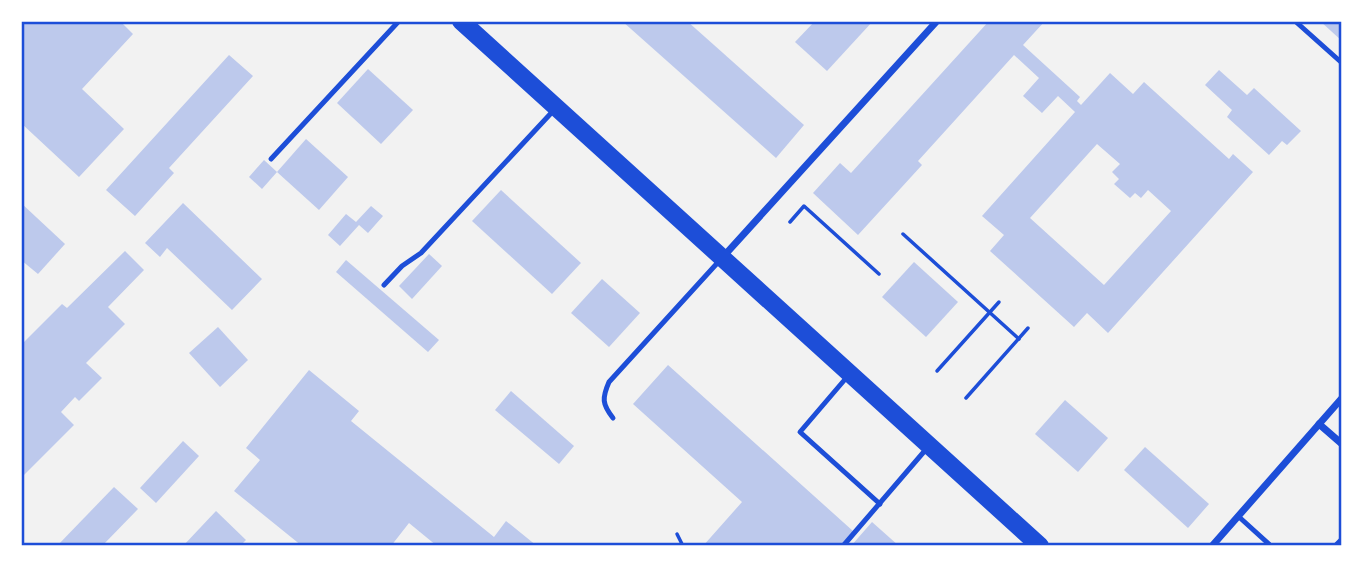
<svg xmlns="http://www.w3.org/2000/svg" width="1363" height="567" font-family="'Work Sans',sans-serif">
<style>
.building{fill:#bdc9ec;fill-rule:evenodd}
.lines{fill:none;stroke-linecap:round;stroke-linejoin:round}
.path{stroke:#1d4ed8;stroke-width:3.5}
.service{stroke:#1d4ed8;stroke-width:5}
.minor{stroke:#1d4ed8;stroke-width:7}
.primary{stroke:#1d4ed8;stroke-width:18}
.neatline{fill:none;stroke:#1d4ed8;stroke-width:2.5}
</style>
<rect width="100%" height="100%" fill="#f2f2f2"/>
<!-- building -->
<g class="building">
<path d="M21,21H120L133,34L82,89L124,129L79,177L21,123Z"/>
<path d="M622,21H687L804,125L776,158Z"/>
<path d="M815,21H873L827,71L795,42Z"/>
<path d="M989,21H1045L1023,45L1080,97L1077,101L1081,105L1110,73L1133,94L1144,82L1229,159L1233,154L1253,172L1108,333L1087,313L1074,327L990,251L1004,235L982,216L1075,112L1058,96L1042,113L1023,96L1039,78L1014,55L918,161L922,165L858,235L813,193L840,163L851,173ZM1097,144L1120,164L1112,172L1119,179L1114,184L1130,198L1135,193L1141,198L1148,190L1171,211L1104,285L1030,218Z"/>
<path d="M1320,21H1342V41Z"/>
<path d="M229,55L253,76L169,168L174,173L135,216L106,190Z"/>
<path d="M368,69L413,110L381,144L337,103Z"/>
<path d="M1219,70L1247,95L1254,88L1301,131L1287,145L1282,141L1269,155L1227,117L1232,110L1205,85Z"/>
<path d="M306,139L348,177L319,210L277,172Z"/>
<path d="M264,160L277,172L262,189L249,177Z"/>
<path d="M501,190L581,263L552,294L472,221Z"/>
<path d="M21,203L65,244L38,274L21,260Z"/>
<path d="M183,203L262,279L232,310L167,248L160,257L145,243Z"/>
<path d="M371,206L383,216L368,233L359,225L340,246L328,235L346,214L356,222Z"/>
<path d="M125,251L144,270L108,307L125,324L86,363L102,378L79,401L75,397L61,412L74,425L21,478V345L62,304L67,308Z"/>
<path d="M429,254L442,266L412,299L399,286Z"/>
<path d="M346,260L439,340L428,352L336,272Z"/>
<path d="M914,262L958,302L926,337L882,297Z"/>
<path d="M602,279L640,313L609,347L571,313Z"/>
<path d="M218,327L248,360L220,387L189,353Z"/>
<path d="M668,365L853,531L840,546H703L742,502L633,404Z"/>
<path d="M309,370L359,411L351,421L494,537L506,521L537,546H437L409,523L391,546H302L234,491L260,460L246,448Z"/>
<path d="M511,391L574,446L559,464L495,410Z"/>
<path d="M1065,400L1108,438L1078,472L1035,434Z"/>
<path d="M183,441L199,456L156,503L140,488Z"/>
<path d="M1145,447L1209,504L1188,528L1124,470Z"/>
<path d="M114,487L138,509L102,546H57Z"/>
<path d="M216,511L246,540L240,546H183Z"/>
<path d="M872,522L899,546H851Z"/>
</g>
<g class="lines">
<!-- path -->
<g class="path">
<path d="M790,222L804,206L879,274"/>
<path d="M903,234L1019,339"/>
<path d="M937,371L999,302"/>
<path d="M966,398L1028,328"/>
<path d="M677,534L683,546"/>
</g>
<!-- service -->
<g class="service">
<path d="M1295,21L1342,63"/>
<path d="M271,159L399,21"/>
<path d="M384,285L402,266L421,253L554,110"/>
<path d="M847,377L800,432L880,504"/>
<path d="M613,418C602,404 602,398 609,382L721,259"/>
<path d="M1238,516L1271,546"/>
<path d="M843,546L928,447"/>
<path d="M1335,546L1342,539"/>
</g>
<!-- minor -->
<g class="minor">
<path d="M722,258L937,21"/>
<path d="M1319,424L1342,444"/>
<path d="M1212,546L1342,398"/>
</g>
<!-- primary -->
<path class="primary" d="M461,21L1040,546"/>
</g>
<!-- border -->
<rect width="1363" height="567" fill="none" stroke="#ffffff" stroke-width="46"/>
<rect x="23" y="23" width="1317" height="521" class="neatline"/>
</svg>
